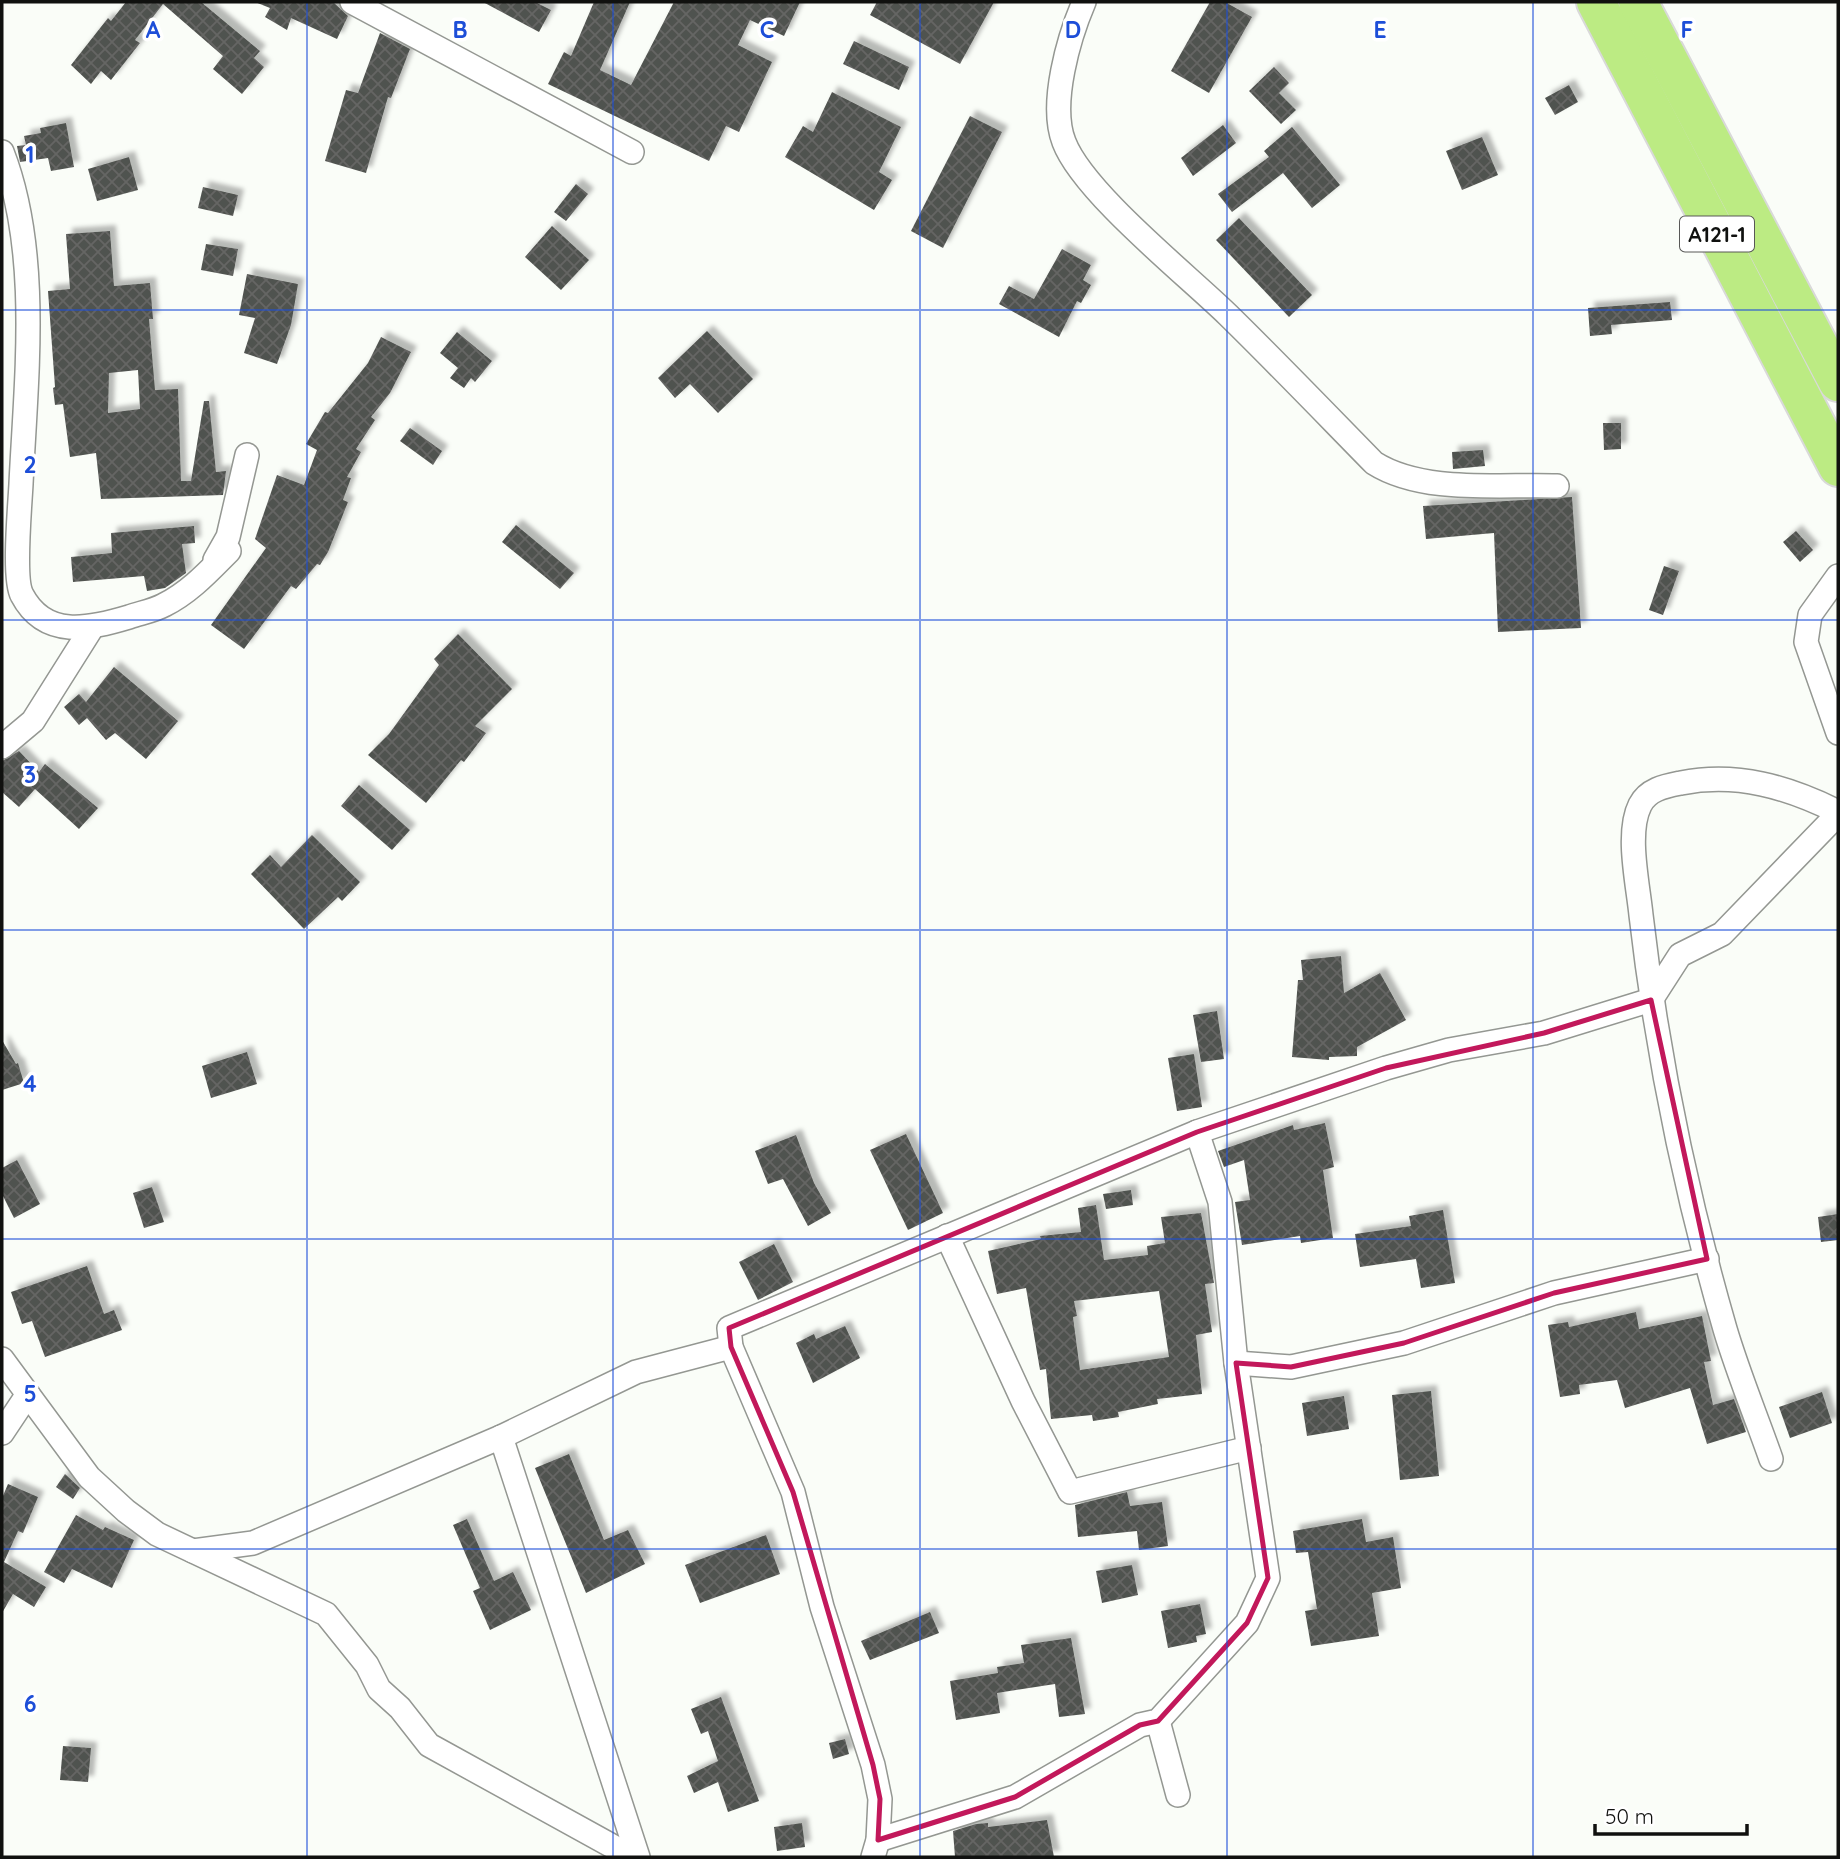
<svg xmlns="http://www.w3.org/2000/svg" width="1840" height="1859" font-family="Quicksand,sans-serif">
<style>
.building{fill:url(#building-cross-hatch);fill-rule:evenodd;filter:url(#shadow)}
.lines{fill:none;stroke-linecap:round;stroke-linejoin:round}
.minor-casing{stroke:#949792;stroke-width:26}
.trunk-casing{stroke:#d9d9d9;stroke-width:42}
.minor{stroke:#fff;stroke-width:23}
.trunk{stroke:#bceb83;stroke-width:38}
.marked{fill:none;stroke:#c2185b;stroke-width:5;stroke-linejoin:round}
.grid{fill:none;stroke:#1d4ed8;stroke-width:2;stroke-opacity:0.55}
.labels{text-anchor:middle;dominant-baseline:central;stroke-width:7;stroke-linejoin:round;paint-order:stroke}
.shield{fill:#fff;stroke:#585857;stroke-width:2}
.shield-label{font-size:21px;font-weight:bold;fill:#10110f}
.grid-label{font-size:23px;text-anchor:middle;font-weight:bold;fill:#1d4ed8;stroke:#fff;stroke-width:7;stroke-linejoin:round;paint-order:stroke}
</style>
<defs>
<pattern id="building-cross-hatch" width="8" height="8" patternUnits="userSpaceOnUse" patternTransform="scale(1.75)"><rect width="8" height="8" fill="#50524f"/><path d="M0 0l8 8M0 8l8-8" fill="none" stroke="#656664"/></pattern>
<filter id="shadow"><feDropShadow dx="6" dy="-6" stdDeviation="2" flood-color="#0004"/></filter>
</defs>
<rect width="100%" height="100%" fill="#fafdf8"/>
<!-- building -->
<g class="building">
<path d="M126,2H201L260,51L254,58L264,67L242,94L213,69L223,56L163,4L135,40L140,43L111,80L101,71L91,84L71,65L108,18L111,21Z"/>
<path d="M255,2H333L348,16L337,39L291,18L287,30L265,17L270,8Z"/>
<path d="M483,2H535L551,10L539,32Z"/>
<path d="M594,2H630L600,70L631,85L674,2H800L784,36L750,20L738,45L772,62L739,132L726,126L709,161L548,84L564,52L571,56Z"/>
<path d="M877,2H994L960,64L870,15Z"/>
<path d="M1210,2H1225L1252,17L1209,93L1171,71Z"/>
<path d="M380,33L410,49L391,98L388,97L366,173L325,161L346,90L358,93Z"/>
<path d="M854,41L909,67L899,90L843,64Z"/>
<path d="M1274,67L1289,83L1279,93L1296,110L1281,124L1249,91Z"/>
<path d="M1569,85L1578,102L1555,115L1545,98Z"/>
<path d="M832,92L901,127L879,172L892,180L874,210L785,157L803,126L813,132Z"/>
<path d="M970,116L1002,132L943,248L911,231Z"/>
<path d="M66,123L74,167L51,171L48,158L20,162L17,146L26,145L24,136L41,133L40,128Z"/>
<path d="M1223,125L1236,143L1193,176L1181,158Z"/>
<path d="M1292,127L1340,185L1312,208L1283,173L1232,212L1218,194L1269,157L1264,151Z"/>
<path d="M1482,137L1498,175L1462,190L1446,151Z"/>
<path d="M129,157L138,190L97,201L88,169Z"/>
<path d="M576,184L588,194L566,221L554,212Z"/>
<path d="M203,187L238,195L233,216L198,208Z"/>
<path d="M1239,218L1312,295L1289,317L1216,240Z"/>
<path d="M552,226L589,260L561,290L525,257Z"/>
<path d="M110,231L114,286L150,283L153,319H149L155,390L178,389L181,481H191L204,401H209L216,472L226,471L223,495L101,499L96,453L70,457L63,404L55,405L53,388L55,387L48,291L70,289L66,234ZM138,370L140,409L108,413L109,373Z"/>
<path d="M206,244L238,249L233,276L201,270Z"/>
<path d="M1062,249L1091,265L1083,280L1091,285L1081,303L1077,301L1059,337L999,304L1009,286L1034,299Z"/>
<path d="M247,274L298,284L291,325L277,364L244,353L255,318L239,315Z"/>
<path d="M1670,302L1672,320L1611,325L1612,334L1590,336L1588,308Z"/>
<path d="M707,331L753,379L718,413L690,384L675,398L658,378Z"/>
<path d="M457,332L492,361L475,382L471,378L464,388L450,378L458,368L440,353Z"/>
<path d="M381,337L411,352L390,393L371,417L375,420L356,449L361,452L347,477L351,478L343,500L348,502L328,552L320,565L317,564L296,589L291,586L244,649L211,625L266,548L255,539L277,475L304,485L317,450L306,444L325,412L328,413L368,363Z"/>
<path d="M1603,423H1621V449L1604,450Z"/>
<path d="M410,428L442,451L433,465L400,441Z"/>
<path d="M1483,450L1485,466L1453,469L1452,452Z"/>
<path d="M1572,497L1581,628L1498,632L1494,533L1426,539L1423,506Z"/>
<path d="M516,525L574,573L560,589L502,542Z"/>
<path d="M194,526L195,543L182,544L186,573L165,588L147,591L144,576L73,582L71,557L112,553L111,533Z"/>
<path d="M1796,531L1813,550L1800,562L1783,542Z"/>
<path d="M1664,566L1679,571L1663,615L1649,610Z"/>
<path d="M458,634L512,689L475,726L486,733L464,762L461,760L426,803L368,755L389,734L439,665L434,659Z"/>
<path d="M114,667L178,721L146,759L115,733L106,740L87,718L79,725L64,707L79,694L86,702Z"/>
<path d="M19,751L39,772L45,764L98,808L79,829L35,789L19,807L2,792V761Z"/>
<path d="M359,785L410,830L392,850L341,806Z"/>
<path d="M312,835L360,882L342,901L338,897L304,929L251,874L270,855L281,867Z"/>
<path d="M1341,956L1344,993L1380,973L1406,1020L1357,1047V1056L1329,1057V1060L1292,1057L1298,980H1303L1301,960Z"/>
<path d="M1217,1011L1224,1059L1201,1062L1193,1015Z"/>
<path d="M2,1040L16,1064L18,1063L24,1083L2,1090Z"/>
<path d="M247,1052L257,1084L211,1098L202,1066Z"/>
<path d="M1194,1054L1202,1107L1177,1111L1168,1058Z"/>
<path d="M1325,1123L1334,1167L1323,1170L1333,1238L1301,1243L1300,1236L1242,1245L1235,1202L1250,1200L1244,1160L1224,1167L1218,1151L1293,1125L1294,1130Z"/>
<path d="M906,1134L943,1213L908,1230L870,1150Z"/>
<path d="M796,1135L814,1183L831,1213L808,1226L783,1179L768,1184L755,1151Z"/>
<path d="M17,1160L40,1204L14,1218L2,1194V1168Z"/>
<path d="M152,1187L164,1222L144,1228L133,1193Z"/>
<path d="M1131,1190L1133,1205L1106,1209L1103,1194Z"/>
<path d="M1096,1205L1104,1260L1148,1255L1147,1246L1165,1243L1161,1217L1201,1213L1214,1283L1205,1284L1212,1332L1196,1335L1202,1394L1157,1399L1158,1404L1118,1412L1119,1417L1093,1421L1092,1415L1051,1419L1046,1369L1040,1370L1026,1288L997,1294L988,1251L1041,1239L1040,1236L1081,1232L1078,1208ZM1159,1291L1169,1357L1080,1370L1073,1317L1077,1316L1074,1301Z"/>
<path d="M1443,1210L1455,1283L1421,1288L1416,1259L1360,1267L1355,1234L1411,1226L1409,1216Z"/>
<path d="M1838,1214V1240L1821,1242L1818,1217Z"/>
<path d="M774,1244L793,1282L758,1300L739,1262Z"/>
<path d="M87,1266L104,1314L114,1310L122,1330L45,1357L32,1321L22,1324L11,1292Z"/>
<path d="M1636,1312L1639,1329L1702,1316L1711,1361L1704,1362L1713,1405L1734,1399L1746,1432L1707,1444L1690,1388L1625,1408L1617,1380L1579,1385L1580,1394L1560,1397L1548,1325L1568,1322L1569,1327Z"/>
<path d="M845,1326L860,1358L813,1383L796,1343L814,1334L816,1339Z"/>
<path d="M1431,1391L1439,1476L1400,1480L1392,1395Z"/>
<path d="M1822,1392L1832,1423L1790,1438L1779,1407Z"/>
<path d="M1344,1396L1349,1429L1307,1436L1302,1403Z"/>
<path d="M569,1454L604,1540L628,1530L645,1564L586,1593L535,1468Z"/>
<path d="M65,1474L80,1488L73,1499L56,1487Z"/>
<path d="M8,1484L38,1497L23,1533L18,1531L4,1562L46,1587L34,1607L13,1594L2,1613V1498Z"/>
<path d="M1127,1492L1130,1506L1162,1502L1168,1546L1139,1550L1137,1531L1078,1537L1075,1505Z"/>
<path d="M76,1515L103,1530L105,1527L134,1540L112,1588L72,1569L64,1583L44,1572Z"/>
<path d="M467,1519L494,1581L513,1572L531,1610L490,1630L473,1591L480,1588L453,1525Z"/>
<path d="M1362,1519L1366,1542L1393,1537L1401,1588L1372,1593L1379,1636L1311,1646L1305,1611L1317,1609L1308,1552L1296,1553L1293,1531Z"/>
<path d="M766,1535L780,1574L700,1603L685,1565Z"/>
<path d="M1132,1565L1138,1595L1102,1603L1096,1571Z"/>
<path d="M1200,1604L1206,1634L1196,1636L1197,1642L1168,1648L1161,1611Z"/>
<path d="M930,1612L939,1633L870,1660L861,1641Z"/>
<path d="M1071,1638L1085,1714L1059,1717L1055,1684L997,1693L1000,1713L956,1720L950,1681L998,1673L997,1667L1024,1663L1021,1645Z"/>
<path d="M721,1697L759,1801L728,1812L718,1782L694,1793L687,1776L718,1761L708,1731L701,1734L691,1709Z"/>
<path d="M845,1739L849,1754L833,1759L829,1743Z"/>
<path d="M63,1746L91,1748L88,1782L60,1780Z"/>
<path d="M1047,1820L1054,1857H955L953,1831L976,1824L988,1823V1827Z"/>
<path d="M802,1823L805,1847L777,1851L774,1827Z"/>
</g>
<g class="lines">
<defs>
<g id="minor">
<path d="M352,2L632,152"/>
<path d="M1084,2C1069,37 1049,104 1064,142C1083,192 1186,274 1228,315C1277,363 1325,413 1374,463C1423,494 1500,484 1557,486"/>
<path d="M2,152C41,252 26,378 21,484C20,505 13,579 22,595C45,639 89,629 129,617C140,613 153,611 164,605C190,592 209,571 229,551"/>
<path d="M215,560L228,537L247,455"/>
<path d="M1838,576L1810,615L1806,642L1838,733"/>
<path d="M2,747L33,721L91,629"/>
<path d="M947,1236L1023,1401L1070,1492L1249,1448"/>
<path d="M2,1359L89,1477L126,1511L157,1534L326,1614L367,1665L379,1689L400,1708L429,1745L632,1857"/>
<path d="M1236,1363L1291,1367L1404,1343L1554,1293L1707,1259"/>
<path d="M2,1433L28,1394"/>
<path d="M501,1437L638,1857"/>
<path d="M1771,1459C1756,1416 1738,1373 1725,1329C1686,1194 1657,1054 1641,915C1638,884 1626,833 1640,805C1648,789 1666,786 1681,783C1737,772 1788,787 1838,812"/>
<path d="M193,1551L253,1543L501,1437L636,1372L731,1347"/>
<path d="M1158,1721L1178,1795"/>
<path d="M878,1840L1015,1797L1140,1725L1158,1721L1247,1623L1268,1578L1236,1363L1220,1202L1197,1132"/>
<path d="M873,1857L878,1840L880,1799L873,1765L822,1607L793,1492L731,1347L729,1328L1197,1132L1386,1068L1449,1050L1544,1033L1651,1000L1680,955L1722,934L1838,814"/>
</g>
<g id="trunk">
<path d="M1596,2L1838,467"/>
<path d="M1638,2L1838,382"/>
</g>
</defs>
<!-- minor casing -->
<use href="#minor" class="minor-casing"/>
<!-- trunk casing -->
<use href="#trunk" class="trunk-casing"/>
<!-- minor -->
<use href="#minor" class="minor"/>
<!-- trunk -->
<use href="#trunk" class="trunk"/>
</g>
<!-- marked area -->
<path class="marked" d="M1651,1000L1707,1259L1554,1293L1404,1343L1291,1367L1236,1363L1268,1578L1247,1623L1158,1721L1140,1725L1015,1797L878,1840L880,1799L873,1765L793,1492L731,1347L729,1328L1197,1132L1386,1068L1544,1033Z"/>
<!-- grid -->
<path class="grid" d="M307,2V1857M613,2V1857M920,2V1857M1227,2V1857M1533,2V1857M2,310H1838M2,620H1838M2,930H1838M2,1239H1838M2,1549H1838"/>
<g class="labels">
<!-- shield labels -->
<rect class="shield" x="1680" y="216.5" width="74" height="35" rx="5"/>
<g class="shield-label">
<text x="1717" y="234">A121-1</text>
</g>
</g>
<g class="grid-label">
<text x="153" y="38">A</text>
<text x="460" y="38">B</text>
<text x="767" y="38">C</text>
<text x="1073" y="38">D</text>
<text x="1380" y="38">E</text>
<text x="1687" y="38">F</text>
<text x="30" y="163">1</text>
<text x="30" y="473">2</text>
<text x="30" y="783">3</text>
<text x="30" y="1092">4</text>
<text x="30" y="1402">5</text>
<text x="30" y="1712">6</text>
</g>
<!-- border -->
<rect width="1840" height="1859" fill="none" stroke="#10110f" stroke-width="7"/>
<!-- scale -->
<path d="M1595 1824v10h152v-10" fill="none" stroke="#10110f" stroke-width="3.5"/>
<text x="1605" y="1824" font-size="21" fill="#10110f" stroke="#ffffff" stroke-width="5" paint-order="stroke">50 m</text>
</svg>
